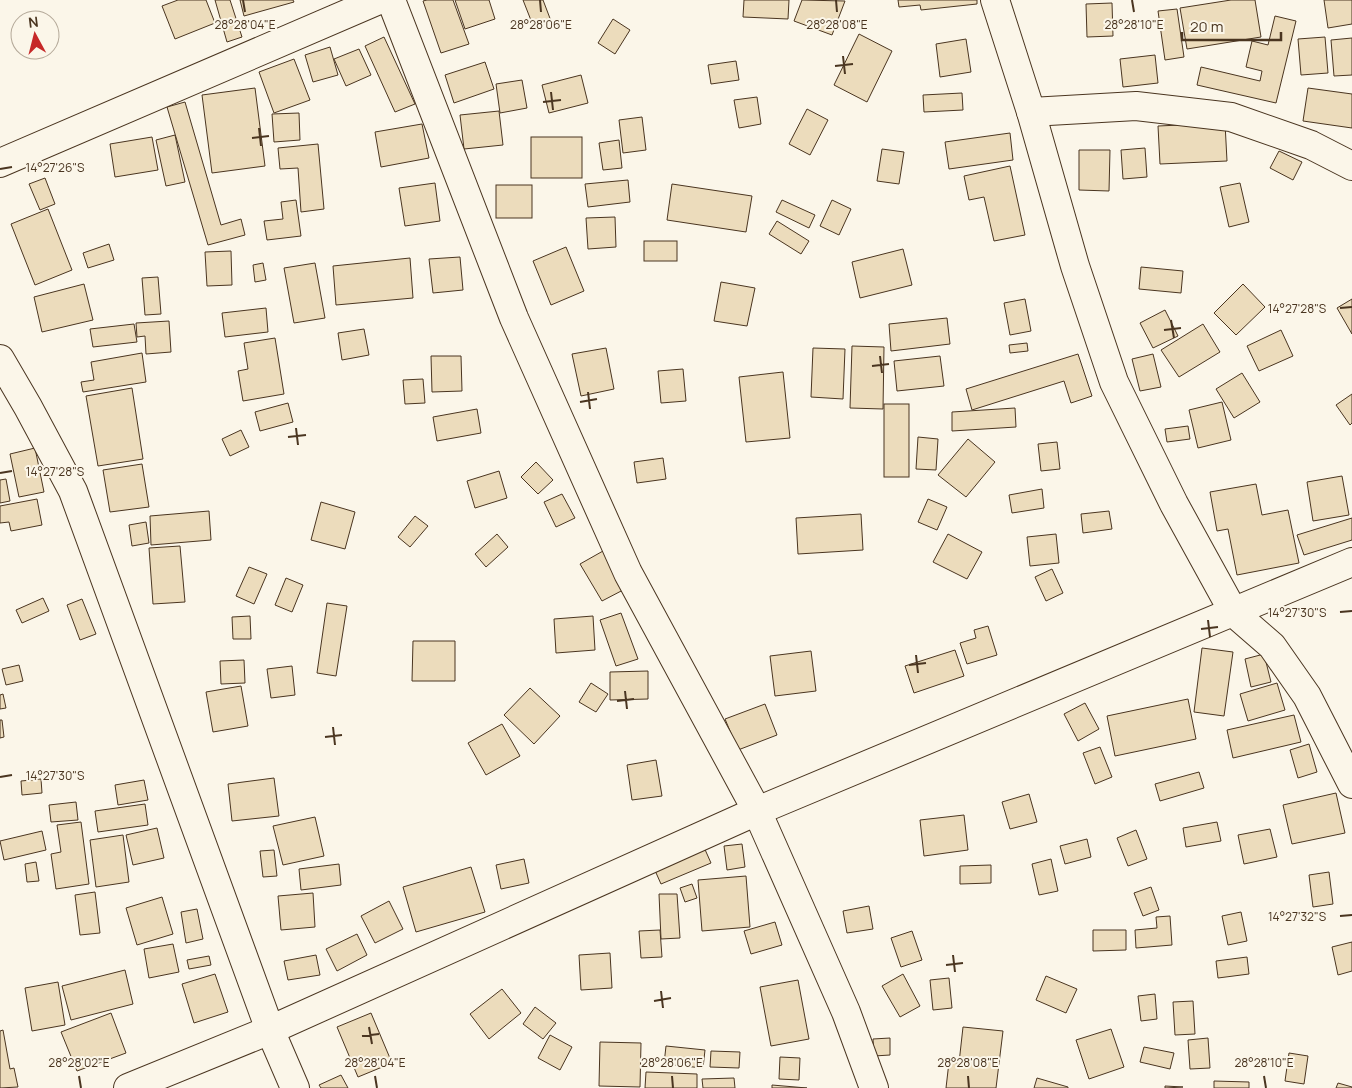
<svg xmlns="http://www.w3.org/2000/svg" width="1352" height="1088" font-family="Manrope,sans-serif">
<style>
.building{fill:#ecdcbc;stroke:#4a3520}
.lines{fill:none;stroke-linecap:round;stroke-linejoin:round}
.street-casing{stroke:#4a3520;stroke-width:30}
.street{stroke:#fbf6e9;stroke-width:28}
.ticks{fill:none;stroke:#4a3520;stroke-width:2}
.ticks-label{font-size:12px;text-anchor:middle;fill:#4a3520;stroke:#fbf6e9;stroke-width:4;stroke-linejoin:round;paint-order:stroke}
</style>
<rect width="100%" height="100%" fill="#fbf6e9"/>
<!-- building -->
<g class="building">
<path d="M178,0H206L215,23L175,39L162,6Z"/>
<path d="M215,0H230L242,37L227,42Z"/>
<path d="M240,0H293L294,2L244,16Z"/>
<path d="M427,0H453L469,44L441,53L423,1Z"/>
<path d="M455,0H489L495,19L465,29Z"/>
<path d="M523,0H543L551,21L534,28Z"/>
<path d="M744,0H789L788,19L743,17Z"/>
<path d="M802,0L845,1L832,35L794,21Z"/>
<path d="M898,0H977V4L921,10L920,5L899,7Z"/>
<path d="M1231,0H1255L1261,37L1187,49L1180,8Z"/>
<path d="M1324,0H1352V24L1328,28Z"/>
<path d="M1112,3L1113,36L1087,37L1086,4Z"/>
<path d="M1177,9L1184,57L1165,60L1158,11Z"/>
<path d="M1275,16L1296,21L1276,103L1197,85L1201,67L1260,81L1262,71L1246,67L1252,41L1268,45Z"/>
<path d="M613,19L630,30L615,54L598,43Z"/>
<path d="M859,34L892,51L867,102L834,85Z"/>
<path d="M384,37L415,104L395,112L365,46Z"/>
<path d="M1325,37L1328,73L1301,75L1298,39Z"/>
<path d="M1352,38V75L1334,76L1331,40Z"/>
<path d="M966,39L971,72L940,77L936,44Z"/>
<path d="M330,47L338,75L313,82L305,55Z"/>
<path d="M359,49L371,75L346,86L334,59Z"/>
<path d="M1155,55L1158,83L1123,87L1120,59Z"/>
<path d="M294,59L310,100L274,113L259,72Z"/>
<path d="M736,61L739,80L711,84L708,65Z"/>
<path d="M485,62L494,89L454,103L445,75Z"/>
<path d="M581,75L588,103L549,113L542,85Z"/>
<path d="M522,80L527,108L500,113L496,84Z"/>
<path d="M255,88L265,166L212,173L202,95Z"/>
<path d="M1308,88L1352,94V128L1303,121Z"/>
<path d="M962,93L963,110L924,112L923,95Z"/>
<path d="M757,97L761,124L739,128L734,100Z"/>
<path d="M185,102L221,225L241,219L245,235L208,245L167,107Z"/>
<path d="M807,109L828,120L810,155L789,144Z"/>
<path d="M499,111L503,145L464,149L460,115Z"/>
<path d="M299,113L300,140L274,142L272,114Z"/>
<path d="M642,117L646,150L623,153L619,120Z"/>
<path d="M1225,123L1227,161L1160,164L1158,126Z"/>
<path d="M422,124L429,158L381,167L375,132Z"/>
<path d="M1010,133L1013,160L949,169L945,142Z"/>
<path d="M175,135L185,182L166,186L156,140Z"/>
<path d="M152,137L158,170L115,177L110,144Z"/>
<rect x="531" y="137" width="51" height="41"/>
<path d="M619,140L622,168L603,170L599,143Z"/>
<path d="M318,144L324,209L301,212L298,168L280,169L278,148Z"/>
<path d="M1145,148L1147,177L1123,179L1121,150Z"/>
<path d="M882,149L904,152L899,184L877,181Z"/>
<path d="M1079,150H1110L1109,191L1079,190Z"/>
<path d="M1279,151L1302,162L1293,180L1270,168Z"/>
<path d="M1010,166L1025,235L994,241L984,197L969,200L964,176Z"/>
<path d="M45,178L55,204L40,210L29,184Z"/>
<path d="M628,180L630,202L588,207L585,184Z"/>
<path d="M435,183L440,221L405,226L399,188Z"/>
<path d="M1240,183L1249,222L1229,227L1220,187Z"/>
<path d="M672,184L752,196L746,232L667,220Z"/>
<rect x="496" y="185" width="36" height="33"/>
<path d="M296,200L301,236L267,240L264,221L283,219L281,202Z"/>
<path d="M782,200L815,215L809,228L776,212Z"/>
<path d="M832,200L851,209L839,235L820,226Z"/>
<path d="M48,209L72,270L35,285L11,224Z"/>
<path d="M615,217L616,247L588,249L586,218Z"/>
<path d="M777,221L809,241L801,254L769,234Z"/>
<rect x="644" y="241" width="33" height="20"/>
<path d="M109,244L114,260L88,268L83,253Z"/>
<path d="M566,247L584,291L551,305L533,261Z"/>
<path d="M903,249L912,285L860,298L852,262Z"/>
<path d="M231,251L232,285L207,286L205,252Z"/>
<path d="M460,257L463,290L433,293L429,259Z"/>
<path d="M410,258L413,298L336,305L333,266Z"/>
<path d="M263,263L266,280L255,282L253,265Z"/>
<path d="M315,263L325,318L294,323L284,268Z"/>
<path d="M1141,267L1183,271L1181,293L1139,289Z"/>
<path d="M158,277L161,314L145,315L142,278Z"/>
<path d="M721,282L755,288L747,326L714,321Z"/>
<path d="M84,284L93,320L42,332L34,297Z"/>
<path d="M1243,284L1265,307L1236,335L1214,313Z"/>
<path d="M1025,299L1031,331L1010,335L1004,303Z"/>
<path d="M1352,299V334L1337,308Z"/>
<path d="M266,308L268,332L225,337L222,313Z"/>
<path d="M1165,310L1178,336L1153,348L1140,323Z"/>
<path d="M947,318L950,344L891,351L889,324Z"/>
<path d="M169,321L171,352L146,354L145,336L137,337L136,323Z"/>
<path d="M134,324L137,342L93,347L90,329Z"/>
<path d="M1203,324L1220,352L1179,377L1161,350Z"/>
<path d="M364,329L369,355L342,360L338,333Z"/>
<path d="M1281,330L1293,356L1259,371L1247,346Z"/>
<path d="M275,338L284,394L243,401L238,371L248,369L244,343Z"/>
<path d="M1027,343L1028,351L1010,353L1009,345Z"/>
<path d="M852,346L884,347L883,409L850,408Z"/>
<path d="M606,348L614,389L581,396L572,354Z"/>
<path d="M813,348L845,349L843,399L811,397Z"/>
<path d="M142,353L146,382L83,392L81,382L94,380L91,362Z"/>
<path d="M1078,354L1092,396L1071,403L1064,381L972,410L966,389Z"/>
<path d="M1153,354L1161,387L1140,391L1132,359Z"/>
<path d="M431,356H461L462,391L432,392Z"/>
<path d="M940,356L944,386L897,391L894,361Z"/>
<path d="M683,369L686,401L661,403L658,371Z"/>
<path d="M783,372L790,438L746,442L739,377Z"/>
<path d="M1242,373L1260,402L1234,418L1216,389Z"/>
<path d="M423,379L425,403L405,404L403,380Z"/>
<path d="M132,388L143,459L98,466L86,396Z"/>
<path d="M1352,394V423L1350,425L1336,405Z"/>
<path d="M1222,402L1231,440L1198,448L1189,410Z"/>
<path d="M288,403L293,422L260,431L255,412Z"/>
<rect x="884" y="404" width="25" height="73"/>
<path d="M1015,408L1016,427L952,431V412Z"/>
<path d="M477,409L481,433L437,441L433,417Z"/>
<path d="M1188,426L1190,439L1167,442L1165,429Z"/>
<path d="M241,430L249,447L230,456L222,439Z"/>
<path d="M918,437L938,439L936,470L916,469Z"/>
<path d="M968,439L995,462L966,497L938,475Z"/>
<path d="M1057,442L1060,469L1041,471L1038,444Z"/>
<path d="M35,448L44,492L19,497L10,454Z"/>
<path d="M663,458L666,479L637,483L634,462Z"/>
<path d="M536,462L553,480L538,494L521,477Z"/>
<path d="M142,464L149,507L110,512L103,470Z"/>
<path d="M499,471L507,498L475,508L467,481Z"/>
<path d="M1342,476L1349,515L1313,521L1307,482Z"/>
<path d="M6,479L10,501L0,503V480Z"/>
<path d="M1256,484L1262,515L1288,510L1299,563L1237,575L1228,529L1217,531L1210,492Z"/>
<path d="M1042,489L1044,508L1012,513L1009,495Z"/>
<path d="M562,494L575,518L556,527L544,502Z"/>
<path d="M37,499L42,525L11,531L9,522L0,523V506Z"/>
<path d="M928,499L947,507L937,530L918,522Z"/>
<path d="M321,502L355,512L345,549L311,540Z"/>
<path d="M209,511L211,540L151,545L150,516Z"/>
<path d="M1109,511L1112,529L1083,533L1081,514Z"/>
<path d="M861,514L863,550L798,554L796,518Z"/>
<path d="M415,516L428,526L410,547L398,537Z"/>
<path d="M1352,518V540L1304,555L1297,535Z"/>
<path d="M146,522L149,543L132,546L129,525Z"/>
<path d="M497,534L508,547L486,567L475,554Z"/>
<path d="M948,534L982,552L967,579L933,562Z"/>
<path d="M1056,534L1059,563L1030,566L1027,537Z"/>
<path d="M180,546L185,602L153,604L149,548Z"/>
<path d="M603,551L625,589L602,601L580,564Z"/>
<path d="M249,567L267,574L254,604L236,596Z"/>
<path d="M1052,569L1063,593L1046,601L1035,577Z"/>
<path d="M286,578L303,585L292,612L275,605Z"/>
<path d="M43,598L49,611L22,623L16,610Z"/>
<path d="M82,599L96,634L80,640L67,605Z"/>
<path d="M327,603L347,606L336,676L317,673Z"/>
<path d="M621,613L638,659L616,666L600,620Z"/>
<path d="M250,616L251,639H233L232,617Z"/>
<path d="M593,616L595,650L556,653L554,619Z"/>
<path d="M988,626L997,655L967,664L960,643L976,638L974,630Z"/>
<path d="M413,641H455V681H412Z"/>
<path d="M1202,648L1233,652L1224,716L1194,712Z"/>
<path d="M955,650L964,676L914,693L905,666Z"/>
<path d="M811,651L816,691L775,696L770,656Z"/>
<path d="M1264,654L1271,682L1251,687L1245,659Z"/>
<path d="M244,660L245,683L221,684L220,661Z"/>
<path d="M19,665L23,681L6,685L2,669Z"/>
<path d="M292,666L295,695L271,698L267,669Z"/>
<path d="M648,671V699L610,700V672Z"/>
<path d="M591,683L608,694L596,712L579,702Z"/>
<path d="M1277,683L1285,710L1248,721L1240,694Z"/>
<path d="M241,686L248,726L213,732L206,692Z"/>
<path d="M530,688L560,716L534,744L504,715Z"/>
<path d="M3,694L6,708L0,709V695Z"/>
<path d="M1188,699L1196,739L1115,756L1107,716Z"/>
<path d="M1085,703L1099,729L1078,741L1064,714Z"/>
<path d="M765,704L777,735L738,750L725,719Z"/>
<path d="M1294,715L1301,742L1233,758L1227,730Z"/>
<path d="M0,720H2L4,737L0,738Z"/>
<path d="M502,724L520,756L486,775L468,743Z"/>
<path d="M1309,744L1317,772L1298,778L1290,750Z"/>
<path d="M1100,747L1112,777L1095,784L1083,753Z"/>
<path d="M656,760L662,796L632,800L627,765Z"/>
<path d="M1199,772L1204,788L1160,801L1155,784Z"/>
<path d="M274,778L279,816L232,821L228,784Z"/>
<path d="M41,779L42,793L22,795L21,781Z"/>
<path d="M144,780L148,800L118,805L115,785Z"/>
<path d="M1336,793L1345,833L1292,844L1283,805Z"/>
<path d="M1029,794L1037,822L1010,829L1002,802Z"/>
<path d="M76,802L78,820L51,822L49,805Z"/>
<path d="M145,804L148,825L98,832L95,811Z"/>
<path d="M964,815L968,850L924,856L920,820Z"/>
<path d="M315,817L324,856L283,865L273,826Z"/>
<path d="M81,822L89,884L56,889L51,854L61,852L57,825Z"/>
<path d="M1217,822L1221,841L1186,847L1183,828Z"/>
<path d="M157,828L164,858L133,865L126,835Z"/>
<path d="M1270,829L1277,857L1244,864L1238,835Z"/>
<path d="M1136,830L1147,859L1128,866L1117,838Z"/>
<path d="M42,831L46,850L4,860L0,841Z"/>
<path d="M123,835L129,882L96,887L90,840Z"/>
<path d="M1087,839L1091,857L1065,864L1060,846Z"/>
<path d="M742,844L745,867L727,870L724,846Z"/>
<path d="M703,845L711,863L661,884L653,866Z"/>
<path d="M274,850L277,876L263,877L260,851Z"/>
<path d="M524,859L529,883L501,889L496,865Z"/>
<path d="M1051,859L1058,891L1039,895L1032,864Z"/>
<path d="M36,862L39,881L27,882L25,864Z"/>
<path d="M339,864L341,885L301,890L299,869Z"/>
<path d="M991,865V883L960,884V866Z"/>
<path d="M471,867L485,912L416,932L403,887Z"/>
<path d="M1329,872L1333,904L1313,907L1309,875Z"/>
<path d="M746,876L750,927L702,931L698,880Z"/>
<path d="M692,884L697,898L685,902L680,888Z"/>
<path d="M1151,887L1159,910L1143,916L1134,893Z"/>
<path d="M95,892L100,933L80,935L75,895Z"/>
<path d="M313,893L315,927L281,930L278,896Z"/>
<path d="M659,894H677L680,938L661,939Z"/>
<path d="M162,897L173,934L137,945L126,908Z"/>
<path d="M389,901L403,929L375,943L361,916Z"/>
<path d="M869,906L873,929L847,933L843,911Z"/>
<path d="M197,909L203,939L186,943L181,912Z"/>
<path d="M1241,912L1247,941L1228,945L1222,916Z"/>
<path d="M1170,916L1172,945L1136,948L1135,930L1157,928L1156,917Z"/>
<path d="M775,922L782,945L751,954L744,931Z"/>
<path d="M660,930L662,957L641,958L639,931Z"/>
<path d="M1093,930H1126V950L1093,951Z"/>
<path d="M912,931L922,960L901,967L891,938Z"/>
<path d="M357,934L367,955L337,971L326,949Z"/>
<path d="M1352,942V971L1338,975L1332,947Z"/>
<path d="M173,944L179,972L149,978L144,949Z"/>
<path d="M610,953L612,988L581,990L579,955Z"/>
<path d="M316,955L320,975L288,980L284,961Z"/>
<path d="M209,956L211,965L189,969L187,960Z"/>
<path d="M1247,957L1249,974L1218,978L1216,961Z"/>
<path d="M125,970L133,1004L71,1020L62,986Z"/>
<path d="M215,974L228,1012L194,1023L182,984Z"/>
<path d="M903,974L920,1006L900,1017L882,986Z"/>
<path d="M1046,976L1077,989L1066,1013L1036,1000Z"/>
<path d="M949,978L952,1008L933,1010L930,980Z"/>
<path d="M798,980L809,1039L771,1046L760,987Z"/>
<path d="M58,982L65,1025L32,1031L25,988Z"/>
<path d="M502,989L521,1013L489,1039L470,1014Z"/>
<path d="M1155,994L1157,1019L1141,1021L1138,996Z"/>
<path d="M1193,1001L1195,1034L1175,1035L1173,1002Z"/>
<path d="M535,1007L556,1023L543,1039L523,1024Z"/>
<path d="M111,1013L126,1053L77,1071L61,1032Z"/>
<path d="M371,1013L392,1063L358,1077L337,1027Z"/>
<path d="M963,1027L1003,1031L996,1088H946L949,1062L959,1063Z"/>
<path d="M1111,1029L1124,1067L1089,1079L1076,1040Z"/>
<path d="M3,1030L10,1069L14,1068L18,1087L0,1088V1031Z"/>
<path d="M550,1035L572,1047L560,1070L538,1058Z"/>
<path d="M890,1038V1055L874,1056L873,1039Z"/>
<path d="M1208,1038L1210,1068L1190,1069L1188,1040Z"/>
<path d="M600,1042L641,1043L640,1087L599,1086Z"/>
<path d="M666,1046L705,1050L703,1068L664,1064Z"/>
<path d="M1144,1047L1174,1053L1170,1069L1140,1062Z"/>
<path d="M711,1051L740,1052L739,1068L710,1067Z"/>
<path d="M1289,1053L1308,1056L1304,1084L1285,1081Z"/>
<path d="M780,1057L800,1058L799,1080L779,1079Z"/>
<path d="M646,1072L697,1074V1088H645Z"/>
<path d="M341,1075L348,1088H321L319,1085Z"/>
<path d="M734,1078L735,1088H703L702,1079Z"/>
<path d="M1037,1078L1068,1087V1088H1034Z"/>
<path d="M1214,1081L1249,1082V1088H1214Z"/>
<path d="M1338,1083L1352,1087V1088H1336Z"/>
<path d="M772,1085L807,1088H772Z"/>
<path d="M1165,1086L1183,1087L1165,1088Z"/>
</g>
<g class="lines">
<defs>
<g id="street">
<path d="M391,0L514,318L628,573L757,811L846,1012L874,1088"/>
<path d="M995,0L1031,112L1075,266L1114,382L1174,504L1234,613L1272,646L1307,696L1352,784"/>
<path d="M1031,112L1136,106L1231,117L1311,145L1352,166"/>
<path d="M0,163L379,0"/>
<path d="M0,359L28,407L73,491L270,1030L295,1088"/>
<path d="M128,1088L270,1030L757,811L1352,562"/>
</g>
</defs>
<!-- street casing -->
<use href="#street" class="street-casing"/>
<!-- street -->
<use href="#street" class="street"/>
</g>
<!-- ticks -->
<path class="ticks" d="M243,0L245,12M540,0L541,12M836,0L837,12M1132,0L1134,12M843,56L845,74M835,66L853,64M551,92L553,110M543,102L561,100M259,128L261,146M252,138L269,136M0,169L12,167M1340,308L1352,307M1171,320L1174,338M1164,330L1181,328M880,356L882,373M872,366L889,364M588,392L590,409M580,402L597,399M296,428L298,445M288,437L306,435M0,473L12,471M1340,612L1352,611M1208,620L1210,637M1201,629L1218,627M916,655L918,673M909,665L926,663M625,691L627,709M617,701L634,699M333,727L335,745M325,737L342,735M0,777L12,775M1340,916L1352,915M953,955L955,972M946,965L963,963M661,991L663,1008M654,1001L671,998M369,1027L372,1044M362,1036L379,1034M79,1076L81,1088M375,1076L377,1088M672,1076L673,1088M968,1076L969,1088M1264,1076L1266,1088"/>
<g class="ticks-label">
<text x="245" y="29">28°28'04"E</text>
<text x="541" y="29">28°28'06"E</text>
<text x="837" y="29">28°28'08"E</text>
<text x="1134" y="29">28°28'10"E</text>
<text x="55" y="172">14°27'26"S</text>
<text x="1297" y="313">14°27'28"S</text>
<text x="55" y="476">14°27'28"S</text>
<text x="1297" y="617">14°27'30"S</text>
<text x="55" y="780">14°27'30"S</text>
<text x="1297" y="921">14°27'32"S</text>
<text x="79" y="1067">28°28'02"E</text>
<text x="375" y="1067">28°28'04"E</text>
<text x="672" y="1067">28°28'06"E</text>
<text x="968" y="1067">28°28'08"E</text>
<text x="1264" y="1067">28°28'10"E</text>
</g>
<!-- north arrow -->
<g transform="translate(35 35) rotate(353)"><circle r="24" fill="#fbf6e9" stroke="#b4a999"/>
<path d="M0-4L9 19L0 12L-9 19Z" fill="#c62828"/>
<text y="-8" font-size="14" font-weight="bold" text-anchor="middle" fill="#4a3520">N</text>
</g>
<!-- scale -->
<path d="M1182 32v8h99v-8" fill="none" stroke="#4a3520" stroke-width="2.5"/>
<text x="1190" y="32" font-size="15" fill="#4a3520" stroke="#fbf6e9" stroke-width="4" paint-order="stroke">20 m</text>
</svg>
